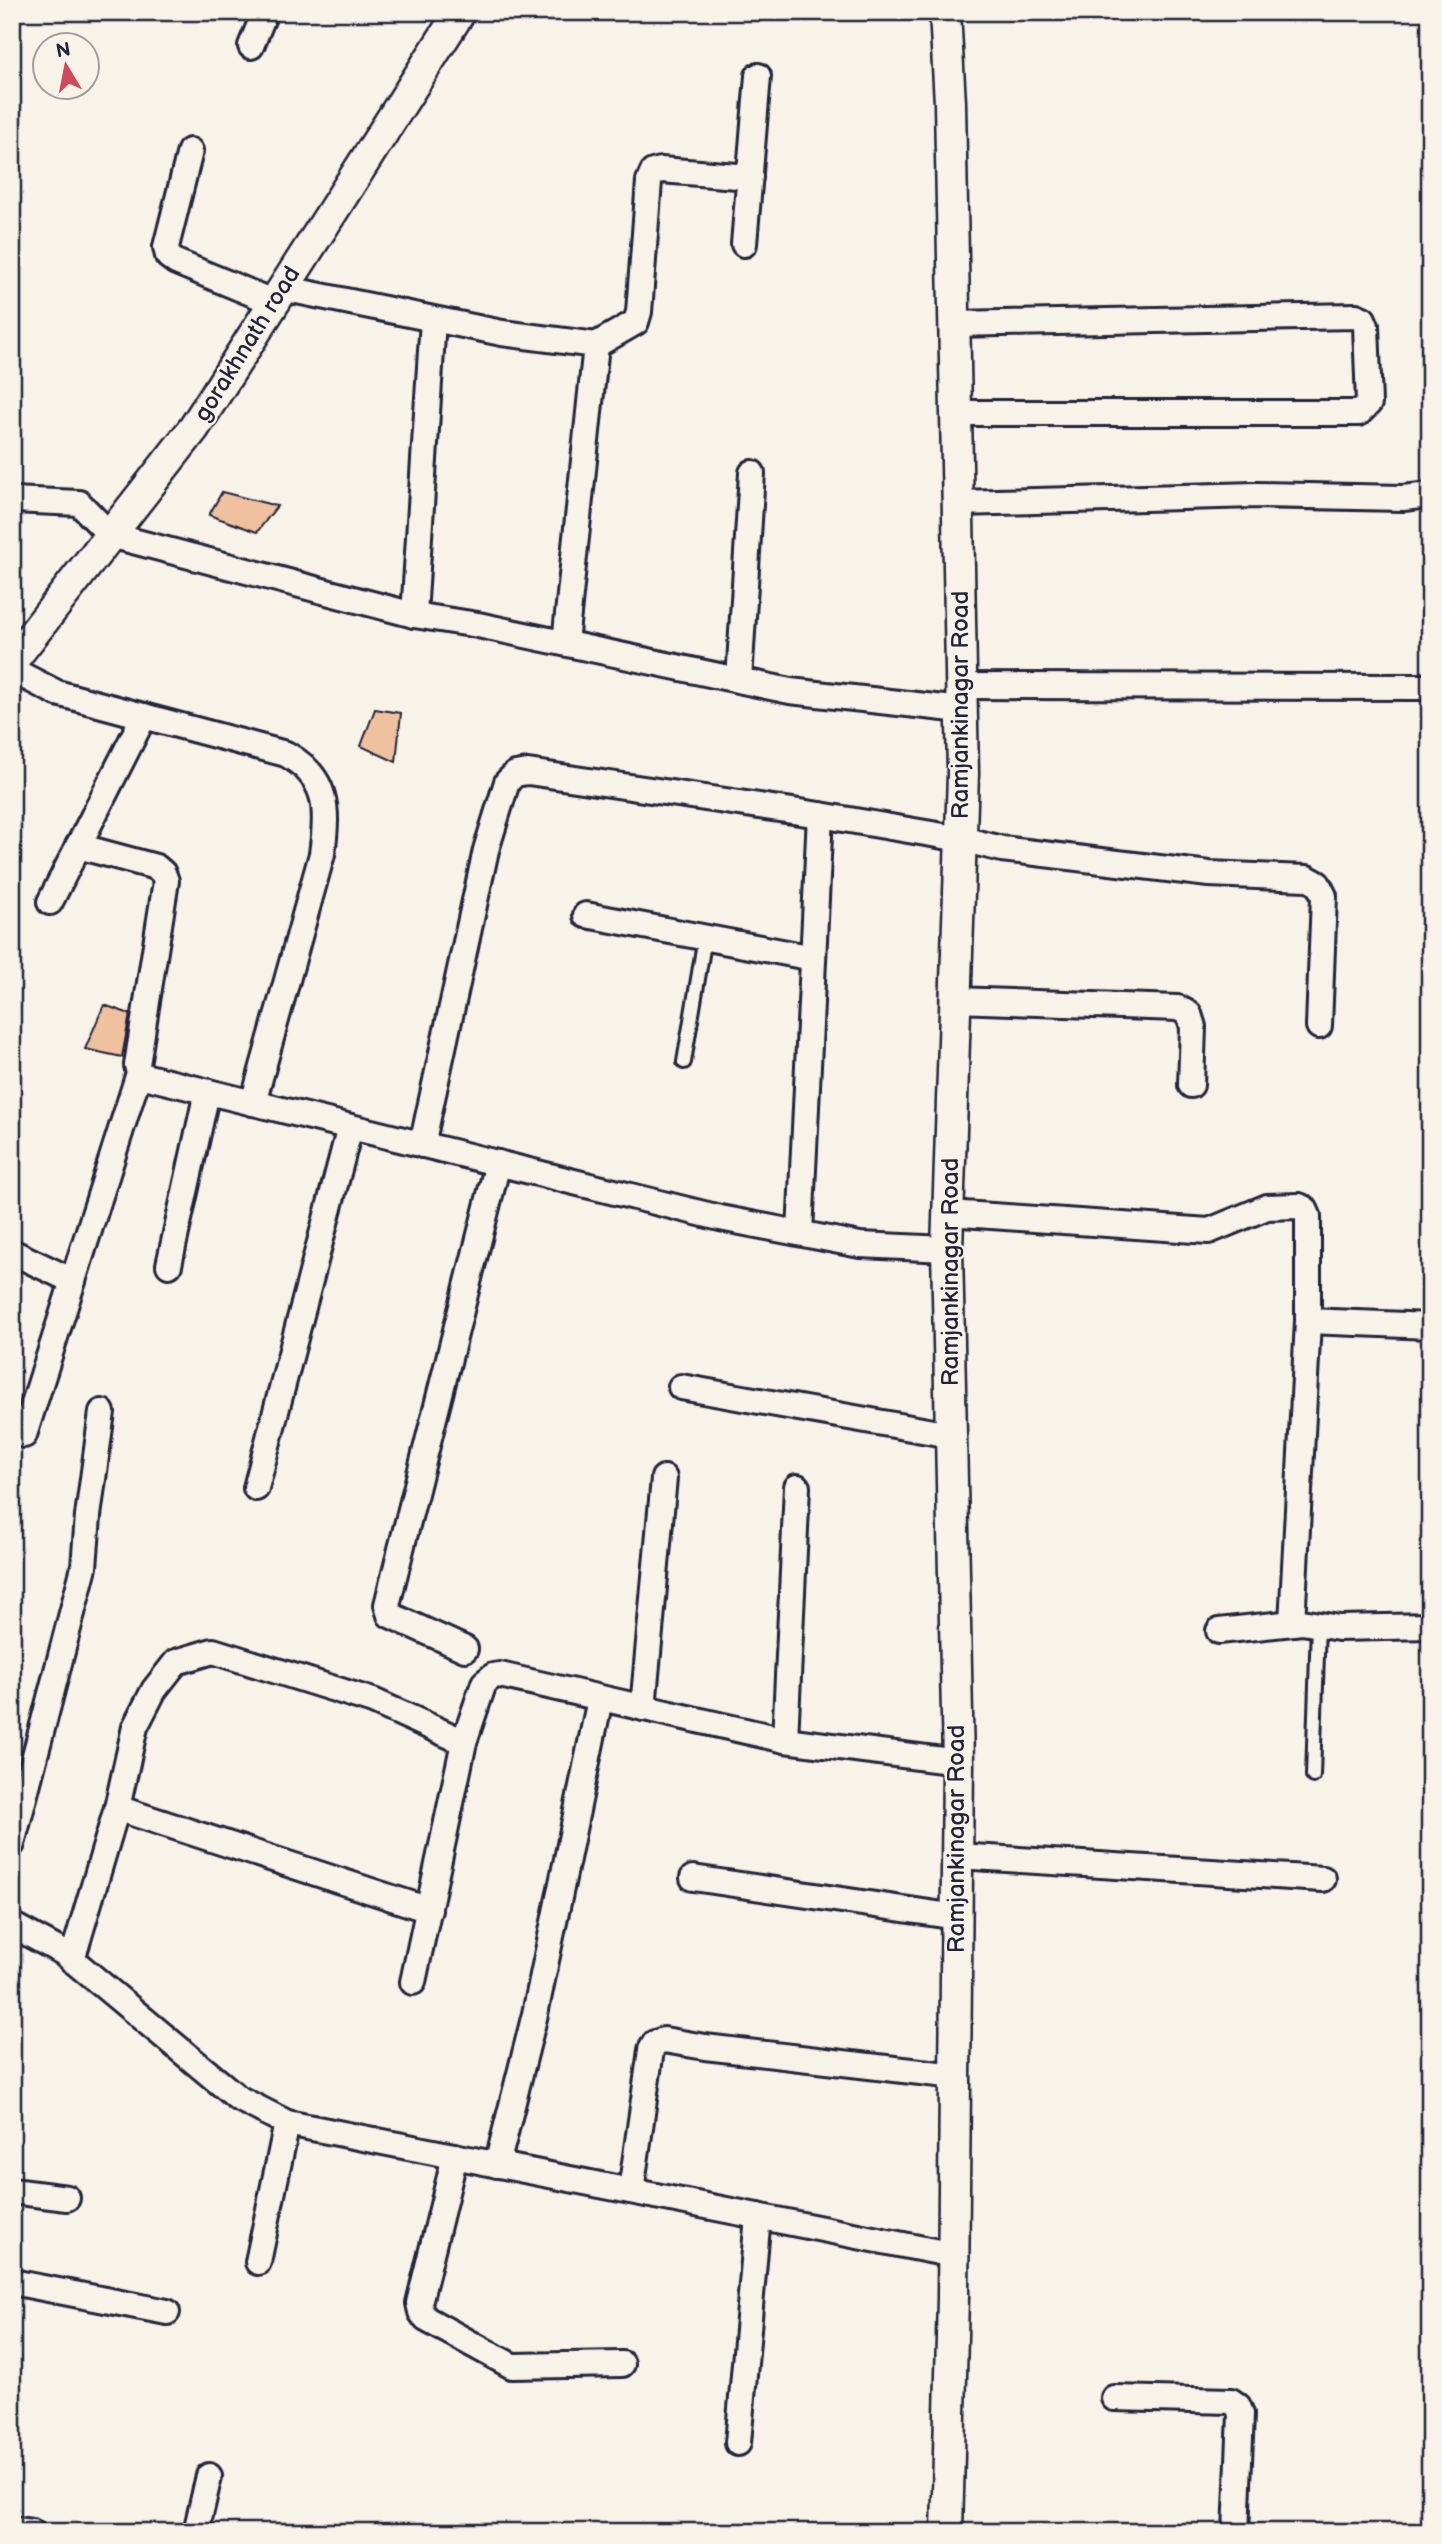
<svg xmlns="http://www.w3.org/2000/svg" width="1442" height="2544" font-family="'Balsamiq Sans',sans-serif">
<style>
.building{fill:#efc19f;stroke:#22223b;stroke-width:2}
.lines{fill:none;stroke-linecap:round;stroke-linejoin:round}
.service-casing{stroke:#22223b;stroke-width:18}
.minor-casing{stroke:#22223b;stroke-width:30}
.tertiary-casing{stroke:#22223b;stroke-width:35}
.service{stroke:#f7f3e8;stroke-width:12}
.minor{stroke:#f7f3e8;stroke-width:24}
.tertiary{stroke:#f7f3e8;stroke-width:30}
.labels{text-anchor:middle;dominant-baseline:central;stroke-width:5;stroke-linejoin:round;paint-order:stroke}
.street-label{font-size:24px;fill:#22223b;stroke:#f7f3e8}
</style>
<rect width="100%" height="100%" fill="#f7f3e8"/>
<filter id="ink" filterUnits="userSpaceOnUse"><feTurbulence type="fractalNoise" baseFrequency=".0143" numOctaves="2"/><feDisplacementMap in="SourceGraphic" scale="14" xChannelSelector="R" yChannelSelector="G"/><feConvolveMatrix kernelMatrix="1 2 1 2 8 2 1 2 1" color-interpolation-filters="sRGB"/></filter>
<g filter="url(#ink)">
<!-- building -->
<g class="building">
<path d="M222,492L277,506L257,532L209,515Z"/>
<path d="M375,709L401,713L396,762L361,746Z"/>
<path d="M104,1005L130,1014L122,1057L85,1049Z"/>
</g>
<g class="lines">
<defs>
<g id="service">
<path d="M684,1062L705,937"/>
<path d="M1313,1776L1318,1624"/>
</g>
<g id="minor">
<path d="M251,46L265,12"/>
<path d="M190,151L166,247L168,256L176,262L273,302"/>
<path d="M744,244L758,76"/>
<path d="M282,288L502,333L596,345L565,643"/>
<path d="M954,324L1356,316L1363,319L1366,326L1369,403L1359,413H956"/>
<path d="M596,345L636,322L639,312L649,181L653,172L661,170L750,177"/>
<path d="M12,500L79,503L110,535L414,615L478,625L790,691L962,710"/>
<path d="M957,503L1256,495L1403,498L1430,495"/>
<path d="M414,615L433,320"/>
<path d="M12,670L57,693L286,754C329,778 328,810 322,854L253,1103"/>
<path d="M739,680L752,473"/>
<path d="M961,686L1430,687"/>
<path d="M50,902L144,716"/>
<path d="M586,915L813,958"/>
<path d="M955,1000L1178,1008L1189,1014L1193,1027L1191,1085"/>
<path d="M139,1073L144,1076L720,1218L860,1245L947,1249"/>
<path d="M422,1145L486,850L507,782L515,774L528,772L820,815L961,839L1002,849L1209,874L1307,878L1318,884L1324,896L1319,1026"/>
<path d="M948,1213L1209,1231L1267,1207L1299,1206L1305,1209L1308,1216V1321L1292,1623"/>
<path d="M800,1233L820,815"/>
<path d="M12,1252L73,1281"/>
<path d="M169,1265L207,1092"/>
<path d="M1308,1321L1430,1326"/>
<path d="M681,1387L950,1435"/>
<path d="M24,1435L139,1073L137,1065L166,881L163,873L156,867L78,846"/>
<path d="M256,1488L350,1127"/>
<path d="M1219,1631L1302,1622L1339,1628L1430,1626"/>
<path d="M465,1649L390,1615L387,1605L498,1163"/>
<path d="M643,1708L664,1478"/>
<path d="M785,1740L797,1487"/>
<path d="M117,1808L429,1910"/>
<path d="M12,1844L84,1567L88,1516L102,1412"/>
<path d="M957,1856L1323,1879"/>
<path d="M693,1878L957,1917"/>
<path d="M12,1925L64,1953L238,2098L287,2123L954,2255"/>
<path d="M72,1960L117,1808L135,1727L154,1690L176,1662L213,1651L373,1701L464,1742"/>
<path d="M413,1982L464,1742L484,1683L493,1676L500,1675L785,1740L958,1762"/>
<path d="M455,2156L419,2303L421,2312L426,2319L512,2366L622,2364"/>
<path d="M497,2165L535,2014L600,1699"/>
<path d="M12,2191L67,2198"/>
<path d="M631,2191L651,2050L655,2043L664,2040L705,2047L955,2076"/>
<path d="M258,2262L287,2123"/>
<path d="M12,2282L167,2312"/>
<path d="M1114,2398L1231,2401L1238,2406L1241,2414L1236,2532"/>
<path d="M738,2443L758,2216"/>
<path d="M12,2529L32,2532"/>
<path d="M196,2532L209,2476"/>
</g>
<g id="tertiary">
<path d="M945,12L950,103L963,774L947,1249L958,1762L953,2297L947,2532"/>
<path d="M12,661L194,428L460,12"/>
</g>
</defs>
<!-- service casing -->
<use href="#service" class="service-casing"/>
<!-- minor casing -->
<use href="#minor" class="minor-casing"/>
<!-- tertiary casing -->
<use href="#tertiary" class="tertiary-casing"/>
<!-- service -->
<use href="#service" class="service"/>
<!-- minor -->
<use href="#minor" class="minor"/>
<!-- tertiary -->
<use href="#tertiary" class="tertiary"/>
</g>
</g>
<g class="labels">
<!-- street labels -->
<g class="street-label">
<text transform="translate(247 344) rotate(-58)">gorakhnath road</text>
<text transform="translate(960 705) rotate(-90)">Ramjankinagar Road</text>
<text transform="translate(950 1272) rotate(-90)">Ramjankinagar Road</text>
<text transform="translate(956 1839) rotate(-90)">Ramjankinagar Road</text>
</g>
</g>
<!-- margin -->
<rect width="1442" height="2544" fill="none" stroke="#f7f3e8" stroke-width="42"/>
<rect x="21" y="21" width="1400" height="2502" fill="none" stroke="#22223b" stroke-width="2.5" filter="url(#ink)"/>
<!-- north arrow -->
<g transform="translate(66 66) rotate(350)"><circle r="33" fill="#f7f3e8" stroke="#a29fa3" stroke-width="2"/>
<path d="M0-5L12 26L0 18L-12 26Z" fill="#d1495b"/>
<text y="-10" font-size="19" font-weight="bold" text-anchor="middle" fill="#22223b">N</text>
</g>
</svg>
